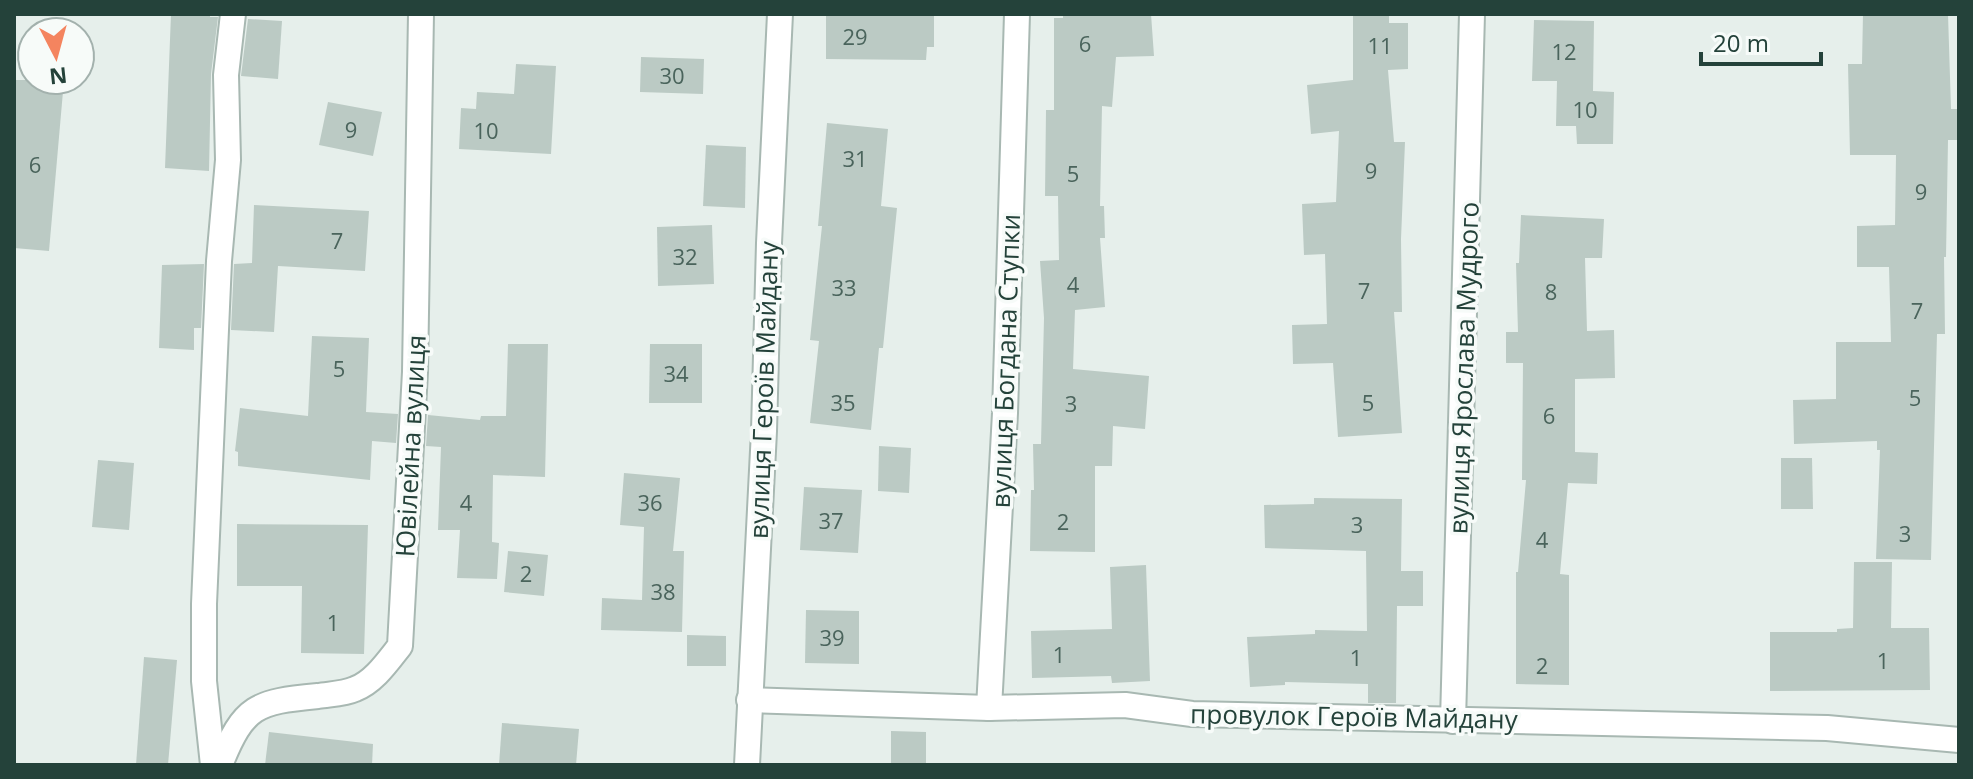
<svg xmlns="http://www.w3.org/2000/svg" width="1973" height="779" font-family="'Open Sans',sans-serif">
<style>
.building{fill:#bbcac4}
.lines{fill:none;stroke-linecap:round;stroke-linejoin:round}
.minor-casing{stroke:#a8b8b2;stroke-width:28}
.minor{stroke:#fff;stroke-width:24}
.labels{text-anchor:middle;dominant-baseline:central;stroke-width:7;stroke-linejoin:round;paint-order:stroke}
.number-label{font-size:22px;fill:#4a645c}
.street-label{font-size:26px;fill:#24423a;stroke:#f7fbf9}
</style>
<rect width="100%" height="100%" fill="#e6efeb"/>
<!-- building -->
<g class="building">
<path d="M171,14H210V17H218L211,74L209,171L165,168Z"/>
<path d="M826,14H934V47H927L926,60L826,59Z"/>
<path d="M1063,14H1151L1154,56L1116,57L1112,107L1102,106L1100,206H1104L1105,238H1100L1105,307L1075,310L1073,369L1149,376L1145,429L1113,426L1112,466H1095V552L1030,551L1031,490H1034L1033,444H1041L1044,318L1040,261L1059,260L1058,196H1045L1046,110H1054V18H1063Z"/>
<path d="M1353,14H1389V23H1408V69L1388,70L1394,142H1405L1401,239L1402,312H1394L1402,433L1338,437L1333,363L1293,364L1292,325L1327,324L1325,254L1304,255L1302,204L1336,202L1339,131L1311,134L1307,85L1353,80Z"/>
<path d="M1863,14H1948L1951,109H1959V140H1948L1946,257H1944L1945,334H1937L1931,560L1876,559L1880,450H1877V441L1794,444L1793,400L1836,399V342H1891L1889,267H1857V226L1895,225L1896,155H1850L1848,64H1862Z"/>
<path d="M248,19L282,21L278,79L241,76Z"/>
<path d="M1534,20L1594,21L1593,91L1614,92L1613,144H1577L1576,126H1556L1557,81H1532Z"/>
<path d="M641,57L704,59L703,94L640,92Z"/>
<path d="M516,64L556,66L551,154L459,149L461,108L476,109L477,92L514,94Z"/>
<path d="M14,80H64L49,251L14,248Z"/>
<path d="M328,102L382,112L373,156L319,145Z"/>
<path d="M827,123L888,129L881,206L897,208L883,348H879L871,430L810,423L819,341L810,340L822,226H818Z"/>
<path d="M706,145L746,147L745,208L703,206Z"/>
<path d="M254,205L369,211L365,271L278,266L274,332L231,330L234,264L252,263Z"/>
<path d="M1521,215L1604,219L1602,258H1585L1587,331L1614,330L1615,378L1575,379V452L1598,453L1597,484L1568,483L1560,574L1569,575V685L1516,684V572H1518L1526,480H1522L1523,363H1506V332H1518L1516,263H1519Z"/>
<path d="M712,225L714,284L658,286L657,227Z"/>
<path d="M204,264L201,328H194V350L159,348L162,265Z"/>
<path d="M312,336L369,338L366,412L398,414L396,443L372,441L370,480L238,466V452L235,451L240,408L308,416Z"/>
<path d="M508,344H548L545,477L493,475L492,542L499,543L497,579L457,578L460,530H438L441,447L426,446L428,415L480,420L481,416H506Z"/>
<path d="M650,344H702V403H649Z"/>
<path d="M879,446L911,448L909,493L878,491Z"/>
<path d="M1781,458H1812L1813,509H1781Z"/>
<path d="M98,460L134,463L129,530L92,527Z"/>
<path d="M624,473L680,478L673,551H684L682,632L601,630L602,598L642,600L644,527L620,525Z"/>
<path d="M804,487L862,490L858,553L800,550Z"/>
<path d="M1314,498L1402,499L1401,571H1423V606H1397L1396,703H1368V684L1285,682V685L1250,687L1247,637L1315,634V630L1367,631L1366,551L1265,548L1264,505L1314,504Z"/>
<path d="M237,524L368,525L364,654L301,653L302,586H237Z"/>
<path d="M508,551L548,555L544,596L504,592Z"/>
<path d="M1854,562H1892L1891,628H1929L1930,690L1770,691V632H1837V629L1853,628Z"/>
<path d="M1146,565L1150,681L1112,683L1111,676L1032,678L1031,631L1112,629L1110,567Z"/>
<path d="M806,610L859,611V664L805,663Z"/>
<path d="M687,635L726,636V666H687Z"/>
<path d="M144,657L177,660L168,765H136Z"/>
<path d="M502,723L579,729L576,765H499Z"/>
<path d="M891,731L926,732V765H891Z"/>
<path d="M269,732L373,744L372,765H265Z"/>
</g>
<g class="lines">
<defs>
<g id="minor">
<path d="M749,700L989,708L1125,705L1192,714L1827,728L1959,740"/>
<path d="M989,708L1005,413L1017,14"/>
<path d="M1453,721L1472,14"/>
<path d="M213,765L204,681V604L219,261L228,160L226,75L233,14"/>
<path d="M220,765C244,705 256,702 318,696C330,694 344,694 355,689C374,682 388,661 400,646L415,372L421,14"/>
<path d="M747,765L764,431L769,243L780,14"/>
</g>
</defs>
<!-- minor casing -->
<use href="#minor" class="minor-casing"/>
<!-- minor -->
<use href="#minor" class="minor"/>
</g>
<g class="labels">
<!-- number labels -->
<g class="number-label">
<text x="855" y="36">29</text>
<text x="1085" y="43">6</text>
<text x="1380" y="45">11</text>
<text x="1564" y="51">12</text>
<text x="672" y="75">30</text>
<text x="1585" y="109">10</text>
<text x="351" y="129">9</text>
<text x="486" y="130">10</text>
<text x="855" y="158">31</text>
<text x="35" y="164">6</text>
<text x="1371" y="170">9</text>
<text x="1073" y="173">5</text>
<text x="1921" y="191">9</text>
<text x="337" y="240">7</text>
<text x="685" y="256">32</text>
<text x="1073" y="284">4</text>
<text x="844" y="287">33</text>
<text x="1364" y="290">7</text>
<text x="1551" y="291">8</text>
<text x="1917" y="310">7</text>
<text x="339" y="368">5</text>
<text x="676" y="373">34</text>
<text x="1915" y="397">5</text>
<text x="843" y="402">35</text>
<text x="1368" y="402">5</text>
<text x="1071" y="403">3</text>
<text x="1549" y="415">6</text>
<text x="466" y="502">4</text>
<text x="650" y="502">36</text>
<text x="831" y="520">37</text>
<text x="1063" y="521">2</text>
<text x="1357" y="524">3</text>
<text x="1905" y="533">3</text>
<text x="1542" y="539">4</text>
<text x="526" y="573">2</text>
<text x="663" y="591">38</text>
<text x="333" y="622">1</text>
<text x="832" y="637">39</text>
<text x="1059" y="654">1</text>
<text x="1356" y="657">1</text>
<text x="1883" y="660">1</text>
<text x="1542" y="665">2</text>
</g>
<!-- street labels -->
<g class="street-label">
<text transform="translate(1005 361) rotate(-88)">вулиця Богдана Ступки</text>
<text transform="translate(1463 368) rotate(-88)">вулиця Ярослава Мудрого</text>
<text transform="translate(763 390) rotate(-88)">вулиця Героїв Майдану</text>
<text transform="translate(410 446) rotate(-87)">Ювілейна вулиця</text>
<text transform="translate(1354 716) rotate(1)">провулок Героїв Майдану</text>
</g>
</g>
<!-- border -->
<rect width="1973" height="779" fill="none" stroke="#24423a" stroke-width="32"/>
<!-- north arrow -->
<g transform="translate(56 56) rotate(174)"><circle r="38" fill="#f7fbf9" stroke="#a3b1ad" stroke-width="2"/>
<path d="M0-6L14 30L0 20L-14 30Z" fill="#f4845f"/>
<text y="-12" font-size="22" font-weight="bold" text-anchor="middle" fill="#24423a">N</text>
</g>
<!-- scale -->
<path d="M1701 52v12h120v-12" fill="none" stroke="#24423a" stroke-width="4"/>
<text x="1713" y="52" font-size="24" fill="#24423a" stroke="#f7fbf9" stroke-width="6" paint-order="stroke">20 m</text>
</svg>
